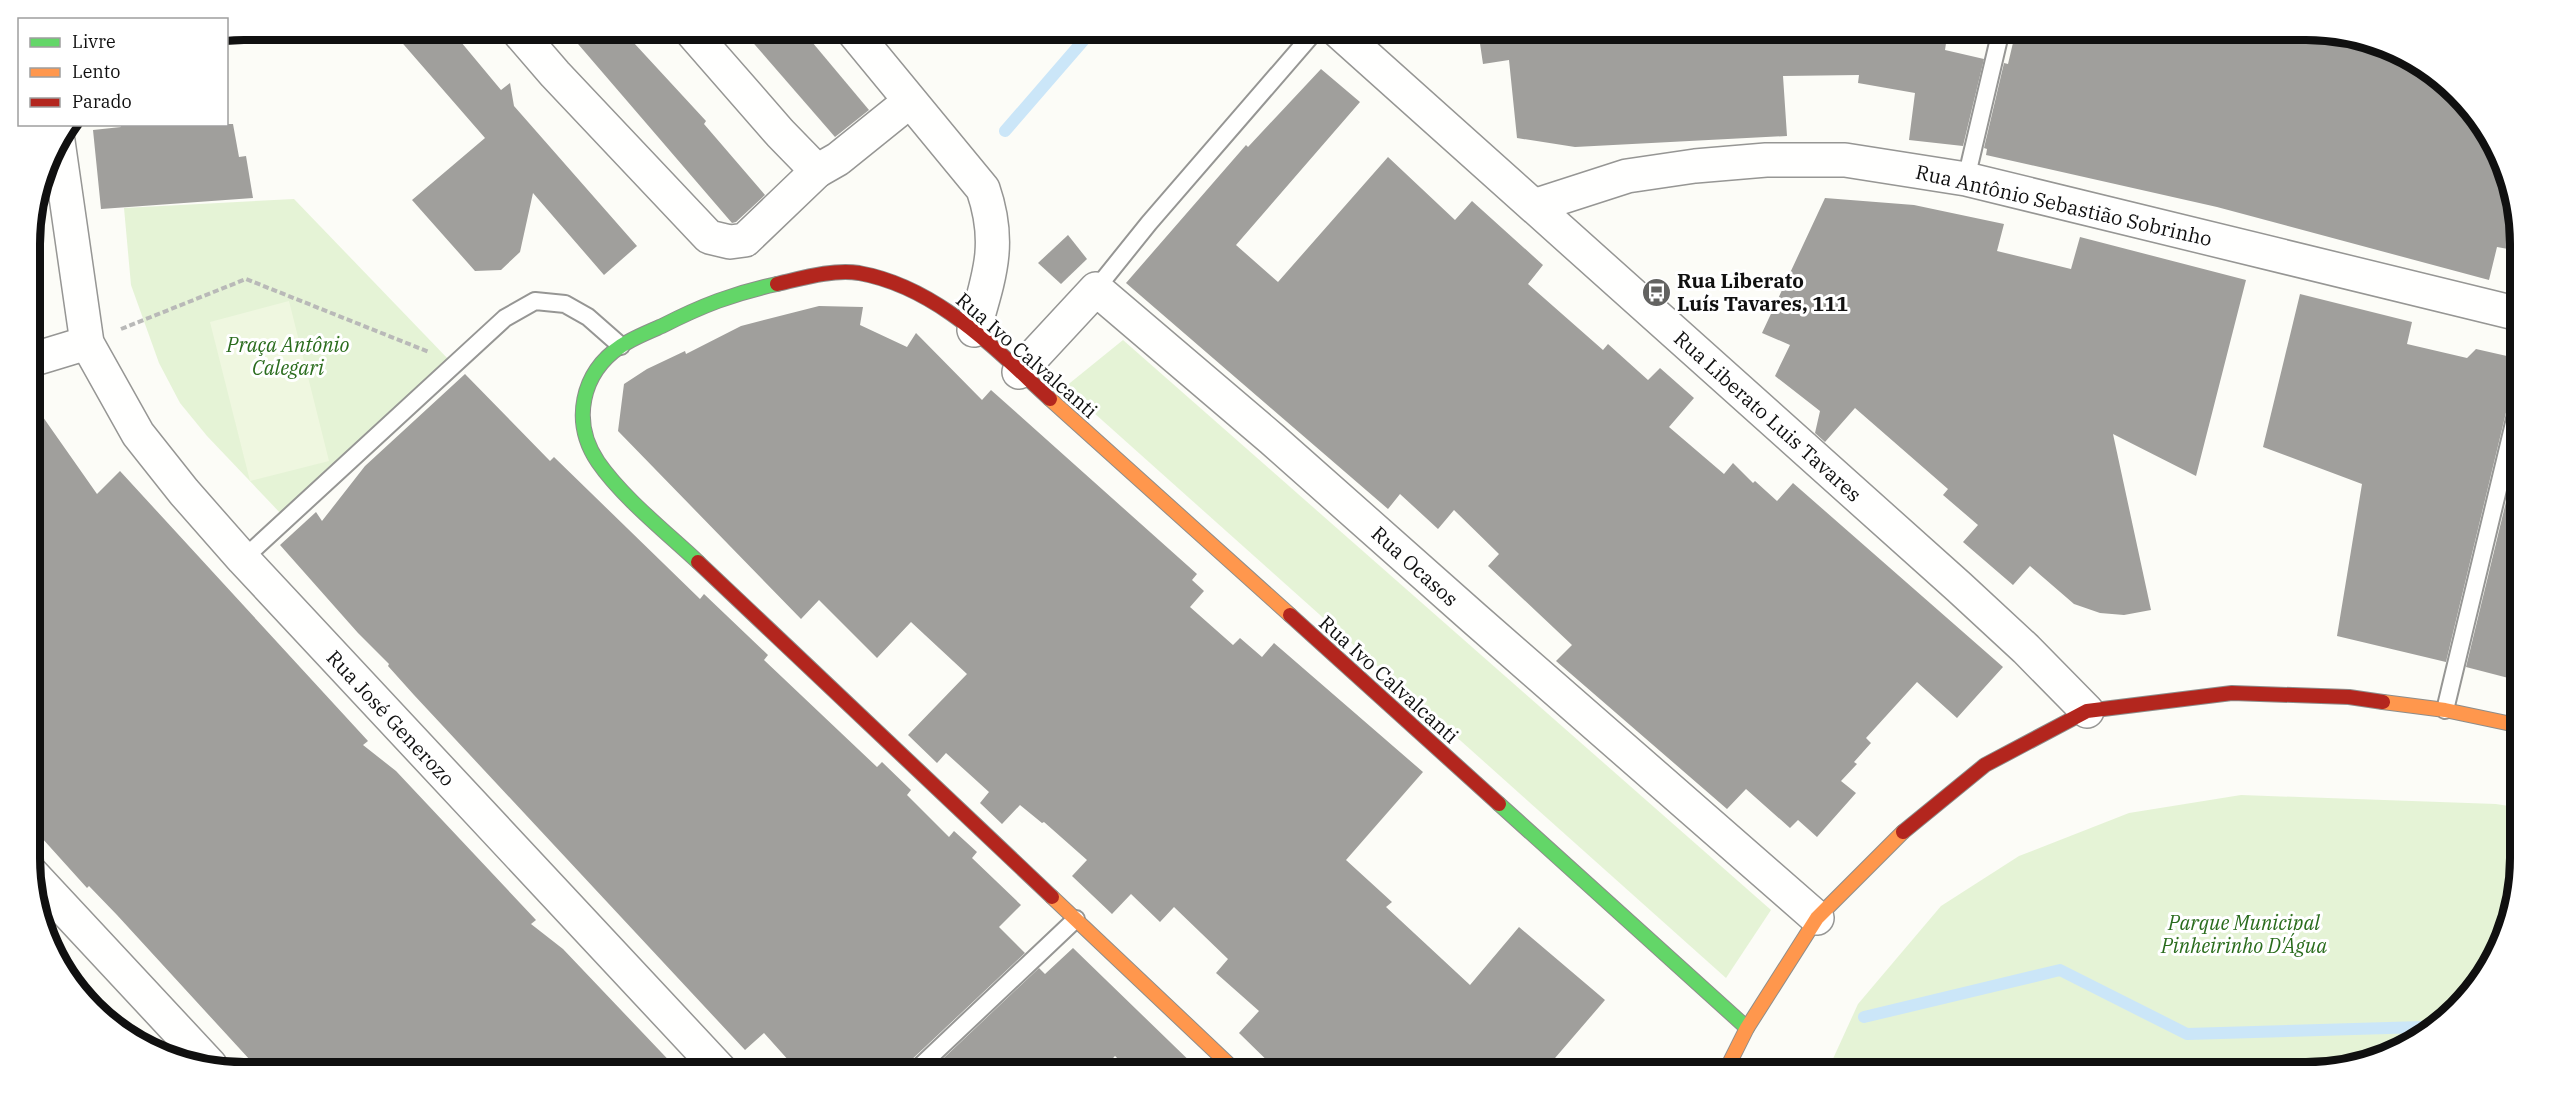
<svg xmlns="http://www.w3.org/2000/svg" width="2551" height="1102" font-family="'IBM Plex Serif',serif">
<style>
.green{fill:#e5f3d6}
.pitch{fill:#eff7e0}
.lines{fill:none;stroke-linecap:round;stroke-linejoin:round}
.stream{stroke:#cbe6f8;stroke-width:12}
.building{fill:#a09f9c}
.lane-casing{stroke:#969694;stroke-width:20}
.street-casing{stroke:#969694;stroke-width:36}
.fast-casing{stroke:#8d8d8b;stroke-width:16}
.slow-casing{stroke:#8d8d8b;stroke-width:16}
.jam-casing{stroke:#8d8d8b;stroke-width:16}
.path{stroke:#b9b9b8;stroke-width:4;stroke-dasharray:6 3;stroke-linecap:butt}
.lane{stroke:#fffffe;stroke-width:16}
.street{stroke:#fffffe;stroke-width:33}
.fast{stroke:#63d668;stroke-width:14}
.slow{stroke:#ff974d;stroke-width:14}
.jam{stroke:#b3261e;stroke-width:14}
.labels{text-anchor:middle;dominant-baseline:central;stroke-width:6;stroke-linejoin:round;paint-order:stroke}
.street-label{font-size:20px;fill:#101010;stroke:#fff}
.poi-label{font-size:20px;font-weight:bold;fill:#101010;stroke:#fff;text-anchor:start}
.park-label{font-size:20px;font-style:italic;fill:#2a6c1d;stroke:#fff}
.rim{fill:none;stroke:#101010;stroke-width:8}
</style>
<rect width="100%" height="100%" fill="#fcfcf7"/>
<!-- green -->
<g class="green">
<path d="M294,199L450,361L283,516L207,436L180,403L159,363L131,285L124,208Z"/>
<path d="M1123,340L1771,910L1726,978L1065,387Z"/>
<path d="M2241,795L2496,804L2521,808V858L2505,939L2437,1028L2376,1060L2320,1072H1850L1832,1061L1858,1004L1941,906L2019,856L2129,813Z"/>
</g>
<!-- pitch -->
<path class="pitch" d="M289,301L329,461L250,481L210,322Z"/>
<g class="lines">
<!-- stream -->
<g class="stream">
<path d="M1005,131L1089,34L1085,30"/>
<path d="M1864,1017L2060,970L2187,1034L2422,1027L2432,1030"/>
</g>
</g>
<!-- building -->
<g class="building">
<path d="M391,30H451L501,90L510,83L514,106L637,246L604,275L533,193L520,252L501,270L475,271L412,200L485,138Z"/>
<path d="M566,30H622L706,121L704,124L765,195L736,222L732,223Z"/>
<path d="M742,30H802L869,110L835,137Z"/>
<path d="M1478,30H1948L1945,50L1984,59L1963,146L1909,140L1915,93L1858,83L1859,75L1783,76L1787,136L1575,147L1517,138L1509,60L1483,64Z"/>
<path d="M2016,30H2306L2387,46L2476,114L2519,217V251L2497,247L2489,280L2217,207L1986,155L1987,149L1984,148L2004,63L2008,64Z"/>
<path d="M1321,69L1360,102L1236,245L1278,282L1388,157L1455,220L1472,201L1543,265L1528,284L1603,350L1608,344L1648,380L1660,368L1694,398L1669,427L1724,474L1733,463L1753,483L1755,481L1777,501L1793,483L2003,667L1957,718L1917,682L1866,738L1871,743L1854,762L1857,764L1841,781L1856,793L1817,837L1798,820L1790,828L1746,789L1727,809L1556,661L1572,645L1488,566L1499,554L1454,510L1438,529L1400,494L1388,509L1126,283L1246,145L1248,147Z"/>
<path d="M120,124H233L239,157L246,156L253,198L101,209L93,130L121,127Z"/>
<path d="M1825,198L1914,205L2004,224L1997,251L2071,269L2080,237L2246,280L2196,476L2113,434L2151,610L2124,615L2100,613L2074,604L2030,566L2013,585L1963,542L1978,525L1943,495L1948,489L1855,408L1825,442L1815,433L1820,411L1775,376L1790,345L1762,333Z"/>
<path d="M1068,235L1087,259L1061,284L1038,263Z"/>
<path d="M2300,294L2412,322L2407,344L2467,358L2476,349L2520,359V388L2513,390L2510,396L2446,662L2337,636L2362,484L2263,447Z"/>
<path d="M819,306L863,307L860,325L907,347L916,333L982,400L991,390L1197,574L1192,580L1204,591L1190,607L1233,645L1240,638L1262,657L1274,643L1423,772L1346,860L1392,902L1386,907L1470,985L1519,927L1605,1000L1543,1072H1279L1239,1033L1259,1011L1216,973L1228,959L1174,907L1160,922L1131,894L1112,914L1072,876L1087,860L1044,822L1042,823L1020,805L1002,824L980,803L989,792L946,753L937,763L908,735L967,674L911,622L877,658L819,600L801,619L618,431L624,384L647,369L685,351L686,354L741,326Z"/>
<path d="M465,374L550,461L554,457L700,599L704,594L768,655L764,660L877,767L882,762L911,790L907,795L949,837L954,831L977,852L972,858L1021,905L999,927L1025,953L907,1064L904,1072H799L764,1033L745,1050L414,695L388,666L389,664L358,633L280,545L316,512L322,521L365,466Z"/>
<path d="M31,400L97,494L120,471L368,741L363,745L396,771L536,920L531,924L563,949L680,1072H261L117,915L89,886L87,888L32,827Z"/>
<path d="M2520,444V681L2466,667Z"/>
<path d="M1073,948L1201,1072H1132L1115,1056L1100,1072H929L1039,968L1045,974Z"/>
</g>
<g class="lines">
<defs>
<g id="lane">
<path d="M1966,179L2001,30"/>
<path d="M1096,289L1149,223L1316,30"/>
<path d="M243,559L505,318L535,301L565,304L588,317L621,346"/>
<path d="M2445,710L2520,398"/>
<path d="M914,1072L1076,919"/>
</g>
<g id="street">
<path d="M517,30L555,74L709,237L730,242L745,240L817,171"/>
<path d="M690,30L780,133L817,171L838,159L910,101"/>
<path d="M852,30L983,189C1002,244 989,277 974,330"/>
<path d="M1337,30L1959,587L2026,649L2087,711"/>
<path d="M58,141L87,343L138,434L184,492L243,559L722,1072"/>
<path d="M1534,206L1627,176L1695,166L1766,160H1845L1966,179L2519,314"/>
<path d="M31,360L87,343"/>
<path d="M1019,372L1096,289L1272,439L1475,619L1817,918"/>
<path d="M32,874L210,1065"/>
</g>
<g id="fast">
<path d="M698,562C667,533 622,497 598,462C571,422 581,373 621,346C633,338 648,332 662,326C701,306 734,293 777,284"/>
<path d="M1499,804L1747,1028"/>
</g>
<g id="slow">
<path d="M1050,399L1290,615"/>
<path d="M2383,702L2445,710L2521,726"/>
<path d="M1052,897L1237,1072"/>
<path d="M1725,1072L1747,1028L1817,918L1903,832"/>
</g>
<g id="jam">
<path d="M777,284C803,278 833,269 859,273C937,287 994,348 1050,399"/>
<path d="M698,562L1052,897"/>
<path d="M1290,615L1499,804"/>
<path d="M1903,832L1985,765L2087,711L2232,693L2349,697L2383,702"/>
</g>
</defs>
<!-- lane casing -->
<use href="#lane" class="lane-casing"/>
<!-- street casing -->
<use href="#street" class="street-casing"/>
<!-- fast casing -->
<use href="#fast" class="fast-casing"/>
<!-- slow casing -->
<use href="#slow" class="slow-casing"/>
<!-- jam casing -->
<use href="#jam" class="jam-casing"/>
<!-- path -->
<path class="path" d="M121,329L246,279L429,352"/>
<!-- lane -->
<use href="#lane" class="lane"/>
<!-- street -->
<use href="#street" class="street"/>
<!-- fast -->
<use href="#fast" class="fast"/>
<!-- slow -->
<use href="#slow" class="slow"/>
<!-- jam -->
<use href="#jam" class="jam"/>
</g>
<!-- icons -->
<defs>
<symbol id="bus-disc" viewBox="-11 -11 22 22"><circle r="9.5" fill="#636361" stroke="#fff"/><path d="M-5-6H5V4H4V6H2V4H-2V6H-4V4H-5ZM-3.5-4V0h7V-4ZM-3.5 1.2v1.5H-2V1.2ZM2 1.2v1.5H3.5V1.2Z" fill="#fff"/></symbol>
</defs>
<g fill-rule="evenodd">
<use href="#bus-disc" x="1640" y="276" width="33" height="33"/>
</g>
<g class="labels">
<!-- street labels -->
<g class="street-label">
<text transform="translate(2064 205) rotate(13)">Rua Antônio Sebastião Sobrinho</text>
<text transform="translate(1027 355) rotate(41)">Rua Ivo Calvalcanti</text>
<text transform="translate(1768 416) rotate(42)">Rua Liberato Luis Tavares</text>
<text transform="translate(1415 566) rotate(42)">Rua Ocasos</text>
<text transform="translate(1389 679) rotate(42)">Rua Ivo Calvalcanti</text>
<text transform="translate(391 718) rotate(47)">Rua José Generozo</text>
</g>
<!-- poi labels -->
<g class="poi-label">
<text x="1677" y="280">Rua Liberato<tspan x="1677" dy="23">Luís Tavares, 111</tspan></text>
</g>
<!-- park labels -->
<g class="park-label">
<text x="288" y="344">Praça Antônio<tspan x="288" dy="23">Calegari</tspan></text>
<text x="2244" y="922">Parque Municipal<tspan x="2244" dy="23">Pinheirinho D'Água</tspan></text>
</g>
</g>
<!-- crop -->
<path d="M0 0H2551V1102H0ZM244 40H2306A204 204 0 0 1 2510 244V858A204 204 0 0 1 2306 1062H244A204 204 0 0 1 40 858V244A204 204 0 0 1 244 40Z" fill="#fff" fill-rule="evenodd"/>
<path class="rim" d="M244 40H2306A204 204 0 0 1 2510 244V858A204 204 0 0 1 2306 1062H244A204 204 0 0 1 40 858V244A204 204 0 0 1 244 40Z"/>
<!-- legend -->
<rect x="18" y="18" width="210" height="108" fill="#ffffff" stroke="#9f9f9f" stroke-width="1.5"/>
<rect x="30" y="38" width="30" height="9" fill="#63d668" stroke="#9f9f9f" stroke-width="1.5"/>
<text x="72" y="48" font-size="18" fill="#101010">Livre</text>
<rect x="30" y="68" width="30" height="9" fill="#ff974d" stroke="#9f9f9f" stroke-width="1.5"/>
<text x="72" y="78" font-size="18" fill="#101010">Lento</text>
<rect x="30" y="98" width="30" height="9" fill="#b3261e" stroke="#9f9f9f" stroke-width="1.5"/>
<text x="72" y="108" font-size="18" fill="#101010">Parado</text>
</svg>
